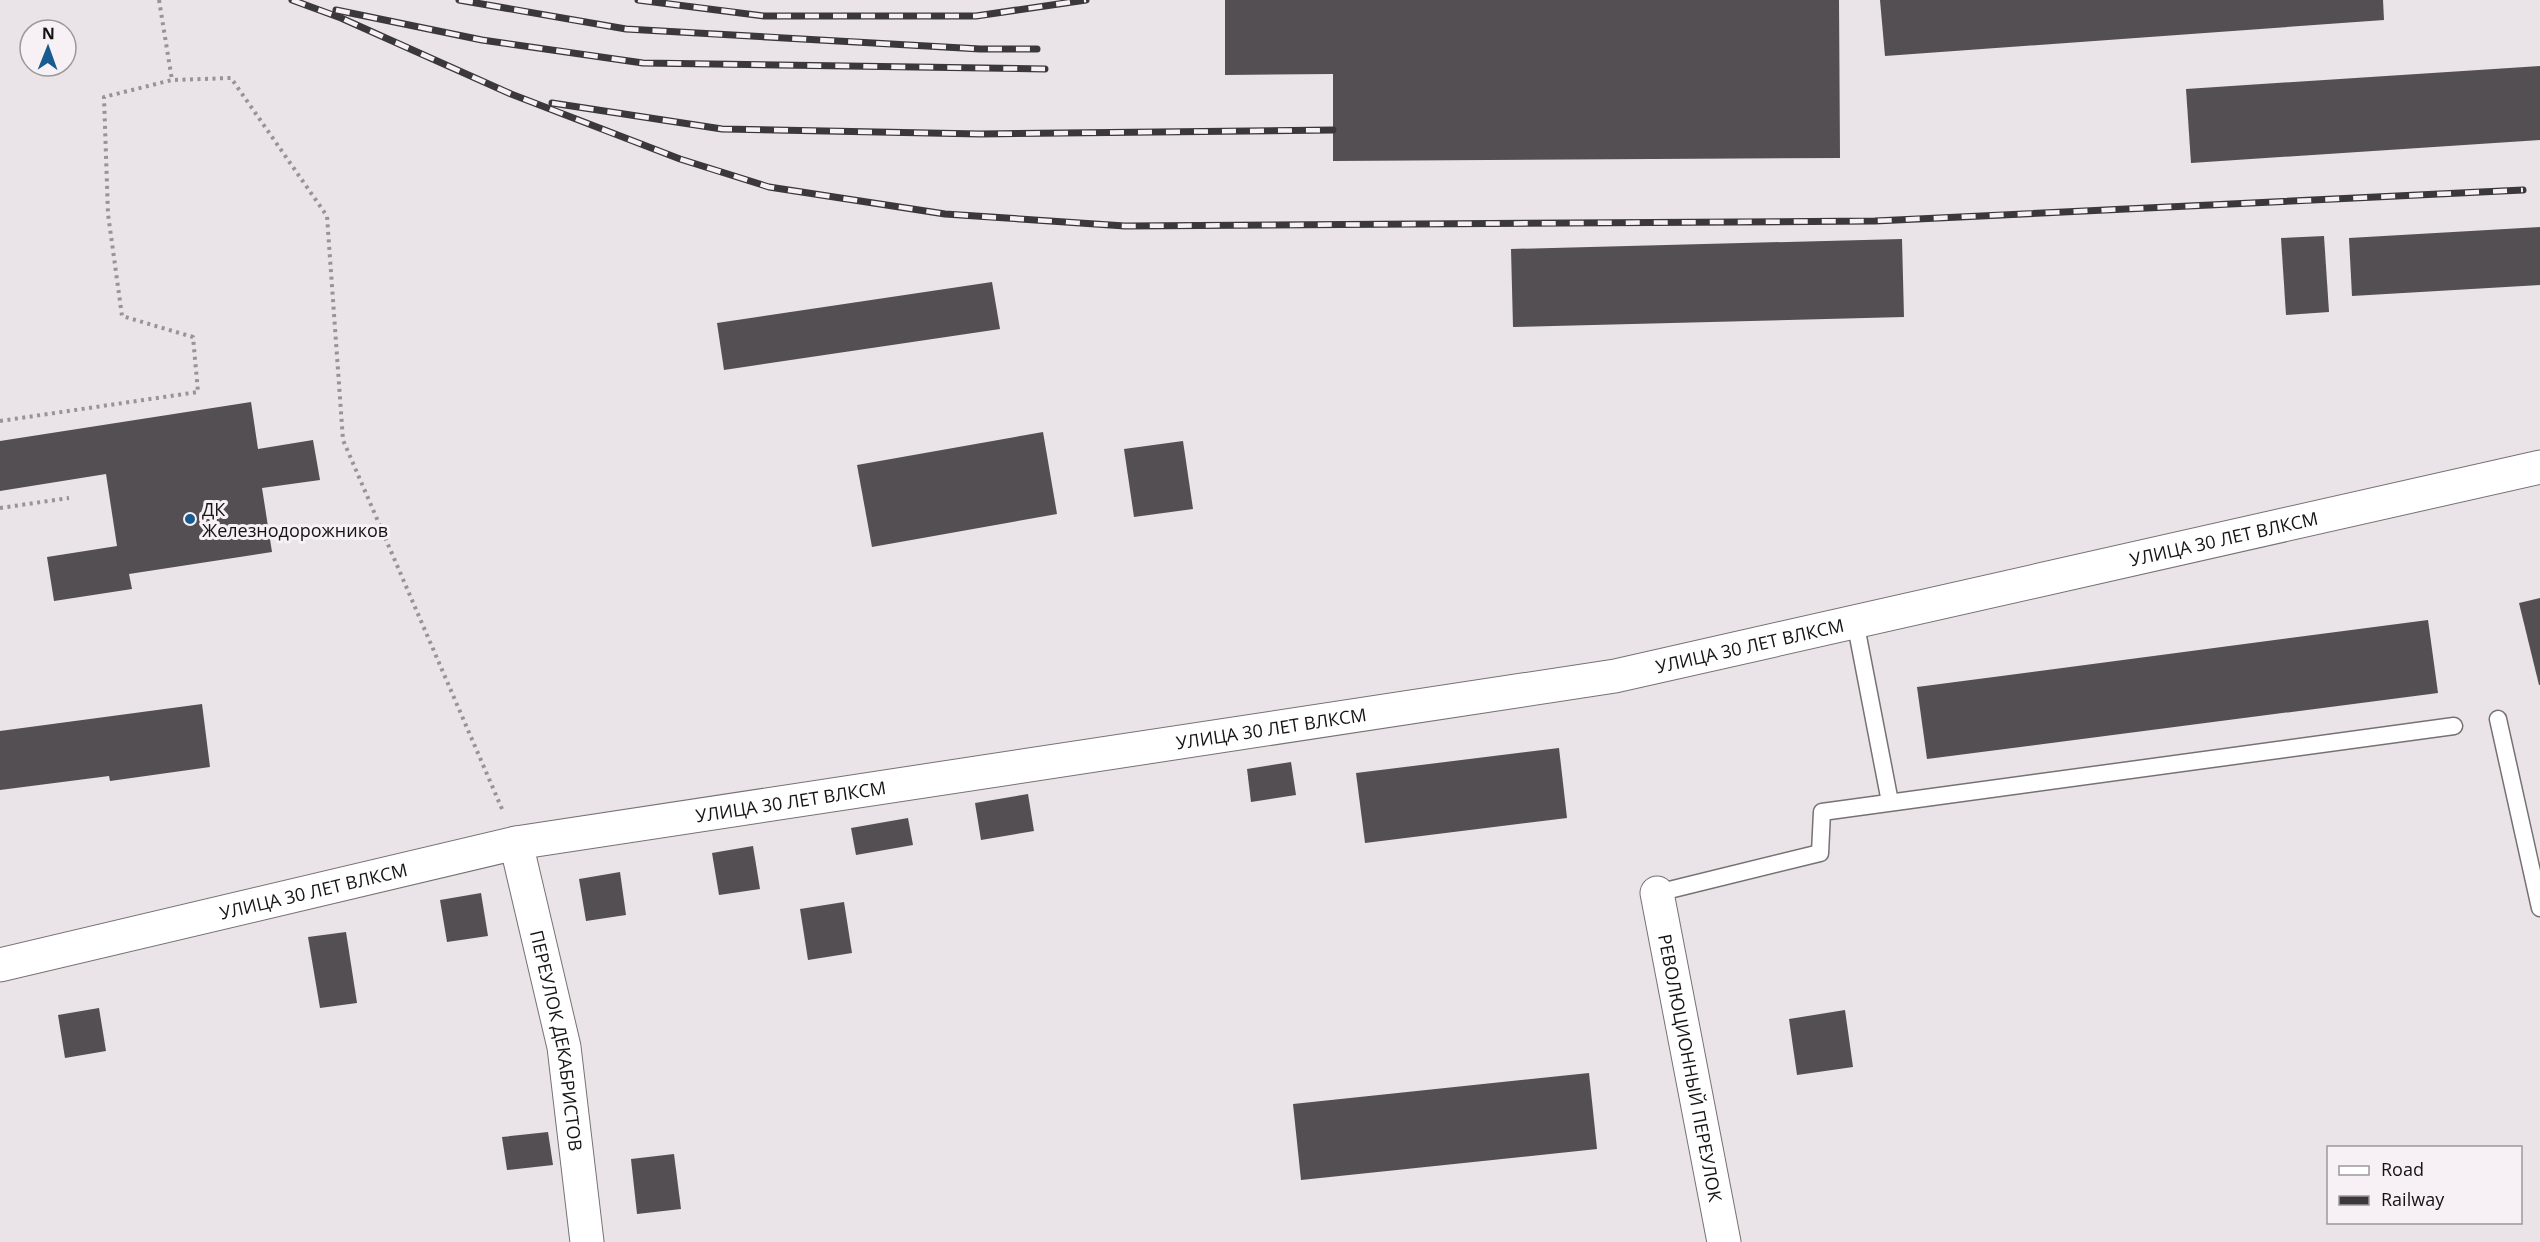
<svg xmlns="http://www.w3.org/2000/svg" width="2540" height="1242" font-family="'Open Sans',sans-serif">
<style>
.building{fill:#534f53}
.lines{fill:none;stroke-linecap:round;stroke-linejoin:round}
.lane-casing{stroke:#777174;stroke-width:19}
.street-casing{stroke:#777174;stroke-width:35}
.path{stroke:#989396;stroke-width:4;stroke-dasharray:3 4.5;stroke-linecap:butt}
.lane{stroke:#fff;stroke-width:16}
.street{stroke:#fff;stroke-width:33}
.rail-casing{stroke:#3b383a;stroke-width:7}
.rail{stroke:#f7f0f4;stroke-width:4.5;stroke-dasharray:14;stroke-linecap:butt}
.poi-dot{fill:#185b90;stroke:#f7f0f4;stroke-width:2}
.labels{text-anchor:middle;dominant-baseline:central;stroke-width:6;stroke-linejoin:round;paint-order:stroke}
.poi-label{font-size:18px;fill:#151314;stroke:#f7f0f4;text-anchor:start}
.street-label{font-size:18px;fill:#151314;stroke:#f7f0f4}
</style>
<rect width="100%" height="100%" fill="#eae3e7"/>
<!-- building -->
<g class="building">
<path d="M1225,0H1839L1840,158L1333,161V74L1225,75Z"/>
<path d="M1880,0H2383L2384,20L1885,56Z"/>
<path d="M2540,66V140L2191,163L2186,89Z"/>
<path d="M2540,227V285L2352,296L2349,238Z"/>
<path d="M2324,236L2329,312L2286,315L2281,238Z"/>
<path d="M1902,239L1904,317L1513,327L1511,249Z"/>
<path d="M992,282L1000,329L724,370L717,323Z"/>
<path d="M251,402L258,449L313,440L320,480L262,488L272,552L129,574L132,589L54,601L47,557L117,546L106,474L0,491V441Z"/>
<path d="M1043,432L1057,514L872,547L857,465Z"/>
<path d="M1183,441L1193,509L1134,517L1124,449Z"/>
<path d="M2540,598V685H2539L2519,603Z"/>
<path d="M2428,620L2438,693L1927,759L1917,687Z"/>
<path d="M202,704L210,767L110,781L109,776L0,790V731Z"/>
<path d="M1559,748L1567,818L1365,843L1356,773Z"/>
<path d="M1291,762L1296,795L1251,802L1247,769Z"/>
<path d="M1028,794L1034,831L981,840L975,803Z"/>
<path d="M908,818L913,845L856,855L851,828Z"/>
<path d="M753,846L760,889L719,895L712,853Z"/>
<path d="M620,872L626,915L586,921L579,879Z"/>
<path d="M481,893L488,936L447,942L440,900Z"/>
<path d="M844,902L852,953L808,960L800,909Z"/>
<path d="M346,932L357,1003L320,1008L308,937Z"/>
<path d="M99,1008L106,1051L65,1058L58,1015Z"/>
<path d="M1845,1010L1853,1067L1797,1075L1789,1019Z"/>
<path d="M1589,1073L1597,1149L1301,1180L1293,1104Z"/>
<path d="M548,1132L553,1165L507,1170L502,1137Z"/>
<path d="M674,1154L681,1209L637,1214L631,1159Z"/>
</g>
<g class="lines">
<defs>
<g id="lane">
<path d="M1855,621L1890,802"/>
<path d="M2498,719L2540,908"/>
<path d="M1657,893L1820,853L1822,812L2454,726"/>
</g>
<g id="street">
<path id="s1" d="M516,843L564,1047L587,1242"/>
<path id="s2" d="M1657,893L1724,1242"/>
<path id="s3" d="M0,965L516,843L1615,676L2540,467"/>
</g>
</defs>
<!-- lane casing -->
<use href="#lane" class="lane-casing"/>
<!-- street casing -->
<use href="#street" class="street-casing"/>
<!-- path -->
<g class="path">
<path d="M159,0L172,80"/>
<path d="M0,421L198,392L193,337L122,316L108,214L104,97L172,80L231,78L327,216L343,440L502,809"/>
<path d="M0,508L69,498"/>
</g>
<!-- lane -->
<use href="#lane" class="lane"/>
<!-- street -->
<use href="#street" class="street"/>
<defs>
<g id="rail">
<path d="M292,0L341,18L511,94L680,159L769,187L945,214L1125,226L1875,221L2523,190"/>
<path d="M459,0L626,29L980,49H1037"/>
<path d="M638,0L764,16H976L1086,0"/>
<path d="M336,10L482,40L643,63L1045,69"/>
<path d="M552,103L722,129L980,134L1333,130"/>
</g>
</defs>
<!-- rail casing -->
<use href="#rail" class="rail-casing"/>
<!-- rail -->
<use href="#rail" class="rail"/>
</g>
<!-- markers -->
<circle class="poi-dot" cx="190" cy="519" r="6"/>
<g class="labels">
<!-- poi labels -->
<g class="poi-label">
<text x="202" y="509">ДК<tspan x="202" dy="21">Железнодорожников</tspan></text>
</g>
<!-- street labels -->
<g class="street-label">
<text stroke="none"><textPath href="#s3" startOffset="2266">УЛИЦА 30 ЛЕТ ВЛКСМ</textPath></text>
<text stroke="none"><textPath href="#s3" startOffset="1780">УЛИЦА 30 ЛЕТ ВЛКСМ</textPath></text>
<text stroke="none"><textPath href="#s3" startOffset="1294">УЛИЦА 30 ЛЕТ ВЛКСМ</textPath></text>
<text stroke="none"><textPath href="#s3" startOffset="808">УЛИЦА 30 ЛЕТ ВЛКСМ</textPath></text>
<text stroke="none"><textPath href="#s3" startOffset="322">УЛИЦА 30 ЛЕТ ВЛКСМ</textPath></text>
<text stroke="none"><textPath href="#s1" startOffset="202">ПЕРЕУЛОК ДЕКАБРИСТОВ</textPath></text>
<text stroke="none"><textPath href="#s2" startOffset="178">РЕВОЛЮЦИОННЫЙ ПЕРЕУЛОК</textPath></text>
</g>
</g>
<!-- legend -->
<rect x="2327" y="1146" width="195" height="78" fill="#f7f0f4" stroke="#9d989a" stroke-width="1.5"/>
<rect x="2339" y="1166" width="30" height="9" fill="#ffffff" stroke="#9d989a" stroke-width="1.5"/>
<text x="2381" y="1176" font-size="18" fill="#151314">Road</text>
<rect x="2339" y="1196" width="30" height="9" fill="#3b383a" stroke="#9d989a" stroke-width="1.5"/>
<text x="2381" y="1206" font-size="18" fill="#151314">Railway</text>
<!-- north arrow -->
<g transform="translate(48 48) rotate(1)"><circle r="28" fill="#f7f0f4" stroke="#9d989a" stroke-width="1.5"/>
<path d="M0-4.5L10 22L0 15L-10 22Z" fill="#185b90"/>
<text y="-9" font-size="16" font-weight="bold" text-anchor="middle" fill="#151314">N</text>
</g>
</svg>
